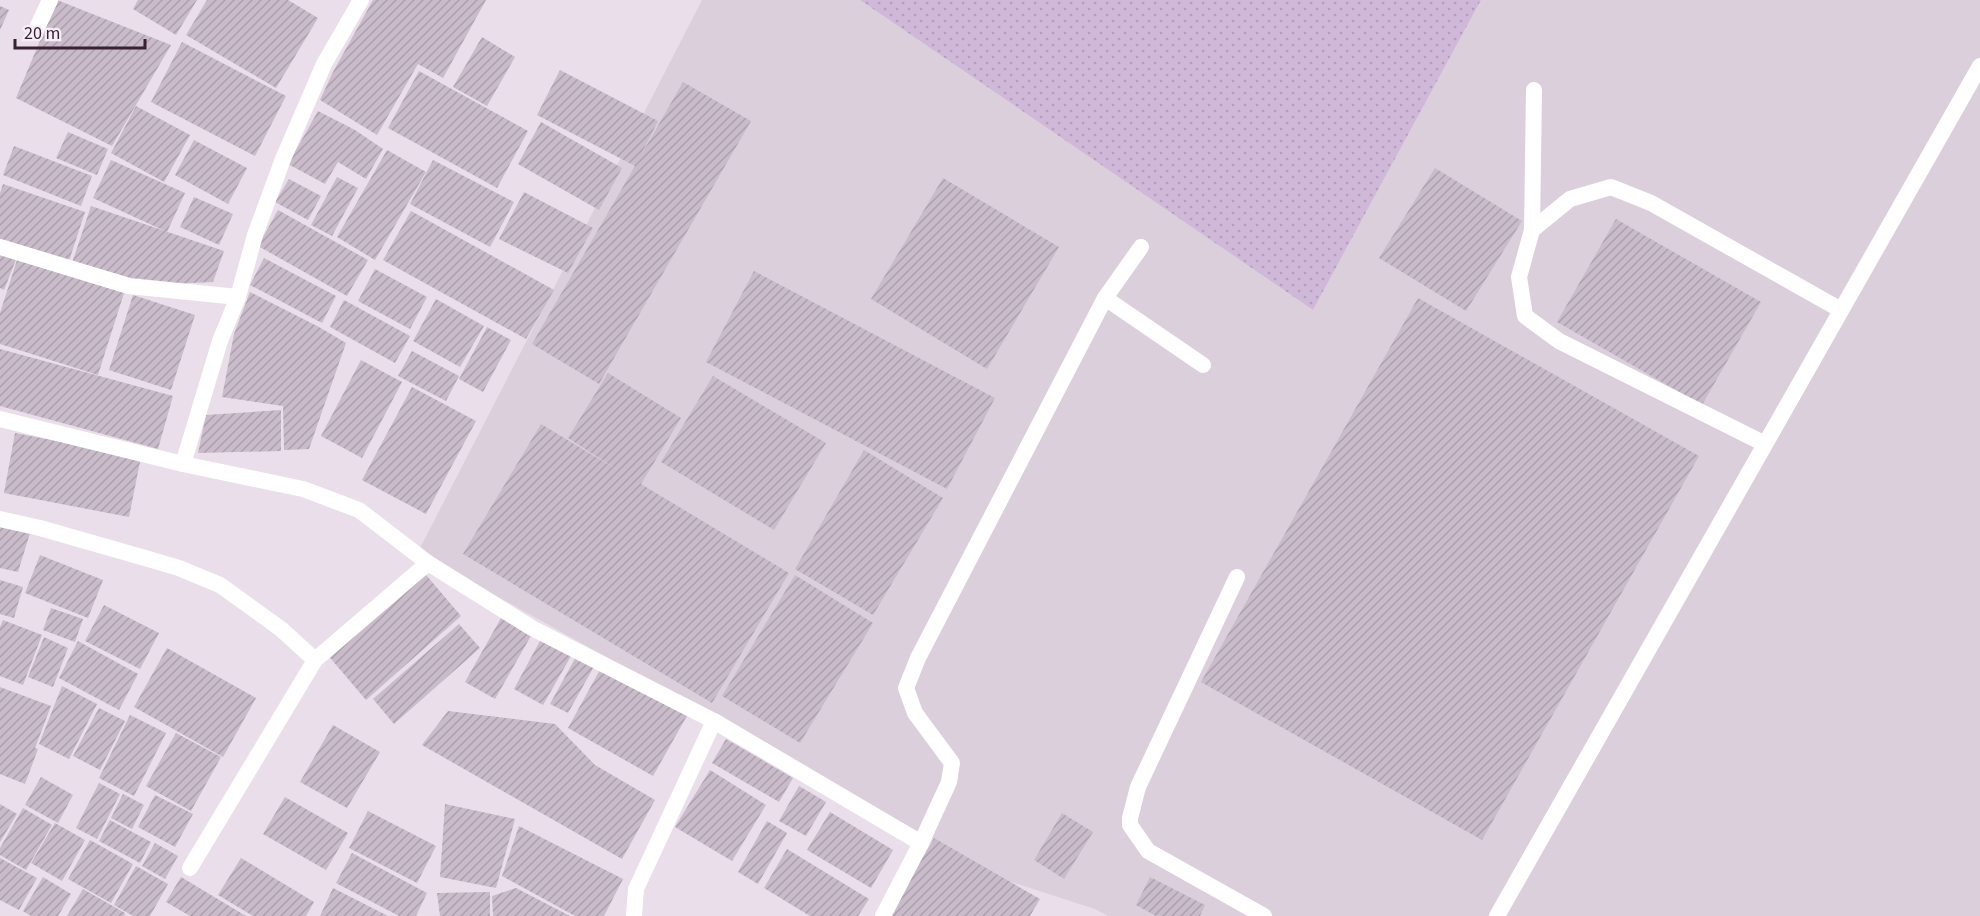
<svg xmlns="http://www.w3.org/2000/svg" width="1980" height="916" font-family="'Source Sans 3',sans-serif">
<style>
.built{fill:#dccfdc}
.grass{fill:url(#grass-dots)}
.building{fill:url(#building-hatch)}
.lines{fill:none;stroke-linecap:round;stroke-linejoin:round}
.service{stroke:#fff;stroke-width:16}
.minor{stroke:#fff;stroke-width:16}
</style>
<defs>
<pattern id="grass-dots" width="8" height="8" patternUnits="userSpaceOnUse" patternTransform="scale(1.5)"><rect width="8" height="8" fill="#d0b8d9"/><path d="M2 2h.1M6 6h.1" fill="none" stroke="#b39ebb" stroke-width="1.8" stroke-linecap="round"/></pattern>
<pattern id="building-hatch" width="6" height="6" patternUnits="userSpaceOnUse" patternTransform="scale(1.5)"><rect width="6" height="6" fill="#c9bbc9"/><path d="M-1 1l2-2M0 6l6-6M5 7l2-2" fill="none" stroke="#ada0ad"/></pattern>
</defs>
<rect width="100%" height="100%" fill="#e9dee9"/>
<!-- built -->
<path class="built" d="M702,0H860L1313,310L1481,0H1980V916H1108L1095,909L1005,880L418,552Z"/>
<!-- grass -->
<path class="grass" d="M860,0H1481L1313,310Z"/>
<!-- building -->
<g class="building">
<path d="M57,0L171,45L112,146L16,98Z"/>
<path d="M138,0H197L176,35L133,9Z"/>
<path d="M207,0H288L318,18L276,88L186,35Z"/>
<path d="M373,0H486L443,78L418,64L377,135L320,100L333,72Z"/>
<path d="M0,6L9,10L0,30Z"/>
<path d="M482,37L515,57L487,106L453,87Z"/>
<path d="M182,42L286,96L255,156L151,102Z"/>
<path d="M560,70L658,121L640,157L683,82L751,121L599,384L532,344L635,166L537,115Z"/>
<path d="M419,71L528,131L497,188L388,128Z"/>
<path d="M136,106L190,135L164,182L111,153Z"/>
<path d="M318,111L355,130L383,149L366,179L338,162L325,184L288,164Z"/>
<path d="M541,122L622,168L599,210L518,164Z"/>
<path d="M68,132L108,149L97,175L56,158Z"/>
<path d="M194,140L247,168L228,204L175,175Z"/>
<path d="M14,146L92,176L81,206L3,175Z"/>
<path d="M387,150L426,172L375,260L337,237Z"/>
<path d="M111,160L185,193L167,232L93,198Z"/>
<path d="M433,160L514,202L490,247L410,204Z"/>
<path d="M1435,168L1522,221L1466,311L1379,258Z"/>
<path d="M337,177L358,188L332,236L311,225Z"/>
<path d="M943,178L1059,247L987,369L871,299Z"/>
<path d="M289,179L321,196L308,220L275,202Z"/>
<path d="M3,184L85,212L67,267L0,244V193Z"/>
<path d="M524,192L593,228L568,273L499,239Z"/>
<path d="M194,197L233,214L219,245L180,227Z"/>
<path d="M91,206L224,251L213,282L170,284L126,281L72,263Z"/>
<path d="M278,210L368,260L347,296L258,246Z"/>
<path d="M411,211L554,290L526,339L383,260Z"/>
<path d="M1616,219L1761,302L1702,405L1557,322Z"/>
<path d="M0,250L17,257L4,290L0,288Z"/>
<path d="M264,258L336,296L322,323L250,285Z"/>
<path d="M17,260L124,293L98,375L0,344V313Z"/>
<path d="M375,269L427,297L410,329L358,301Z"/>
<path d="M754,271L995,398L947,489L706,362Z"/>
<path d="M250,292L319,327L346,343L309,449L284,450L283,406L222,397L234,334Z"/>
<path d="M133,295L195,315L171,390L109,370Z"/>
<path d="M1418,298L1699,456L1482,840L1201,682Z"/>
<path d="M436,299L484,326L460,367L413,341Z"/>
<path d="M344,300L410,336L395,363L330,327Z"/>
<path d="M487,327L511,340L483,392L459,379Z"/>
<path d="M0,349L173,396L158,449L0,406Z"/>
<path d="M412,351L459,376L446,401L398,376Z"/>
<path d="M361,360L402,382L362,458L321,436Z"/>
<path d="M608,373L681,418L641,484L789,573L712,703L463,554L541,424L619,471L568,438Z"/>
<path d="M713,376L826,443L774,530L661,462Z"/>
<path d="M412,387L476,421L426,514L362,480Z"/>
<path d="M281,410V451L198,453L206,415Z"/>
<path d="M15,433L141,457L129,517L4,493Z"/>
<path d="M864,450L943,498L873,615L795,569Z"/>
<path d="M0,525L30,533L18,572L0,568Z"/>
<path d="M40,555L103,580L88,618L25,593Z"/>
<path d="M421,569L461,616L366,700L326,653Z"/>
<path d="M795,575L873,623L800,743L722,696Z"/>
<path d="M0,580L23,587L14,618L0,614Z"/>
<path d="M104,605L159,633L140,669L85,641Z"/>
<path d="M51,608L83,619L75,642L43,630Z"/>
<path d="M501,618L532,634L495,699L465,682Z"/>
<path d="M3,620L42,635L23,685L0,676V627Z"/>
<path d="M459,624L480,648L394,724L373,699Z"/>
<path d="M44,637L68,648L53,687L28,677Z"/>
<path d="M541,639L571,656L543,705L514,689Z"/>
<path d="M78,641L138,674L119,710L59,678Z"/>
<path d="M167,648L256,698L223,757L134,707Z"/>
<path d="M578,653L596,663L568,713L550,704Z"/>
<path d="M602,666L688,714L653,776L568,728Z"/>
<path d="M62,686L97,704L69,759L39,744Z"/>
<path d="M0,687L51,706L35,748L38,749L25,784L0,774Z"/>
<path d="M99,708L125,721L100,770L73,756Z"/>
<path d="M448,711L555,724L595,765L655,800L622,859L422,745Z"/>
<path d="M130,715L166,733L134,796L99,778Z"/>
<path d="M333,725L380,752L347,808L300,782Z"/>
<path d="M176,733L221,757L191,811L146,786Z"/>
<path d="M726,739L793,778L779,802L712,763Z"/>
<path d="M710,770L766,805L732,861L675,827Z"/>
<path d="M41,777L73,795L58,823L25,805Z"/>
<path d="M99,783L120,794L97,839L76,828Z"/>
<path d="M799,786L826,802L806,836L779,821Z"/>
<path d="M123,794L144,805L132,829L111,818Z"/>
<path d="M155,795L193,814L175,847L138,827Z"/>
<path d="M285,797L348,833L326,870L263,834Z"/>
<path d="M0,804L17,814L0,842Z"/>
<path d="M445,804L515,819L496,888L440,877Z"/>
<path d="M23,808L52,825L26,870L0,855V848Z"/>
<path d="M368,811L436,846L417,883L349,848Z"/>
<path d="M830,812L893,850L871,888L807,850Z"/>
<path d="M1062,813L1093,832L1064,879L1034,860Z"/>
<path d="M110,820L151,842L140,863L99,841Z"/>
<path d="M767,821L787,833L758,884L738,872Z"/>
<path d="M55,823L85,840L62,881L31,863Z"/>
<path d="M519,826L623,879L604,916H575L502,876Z"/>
<path d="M934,838L1040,899L1030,916H889Z"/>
<path d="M90,840L133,864L111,903L68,879Z"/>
<path d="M155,843L178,856L165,879L142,866Z"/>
<path d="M787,849L869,899L858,916H810L764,888Z"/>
<path d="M352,853L427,893L416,916H399L336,883Z"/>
<path d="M0,858L37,878L19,910L0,900Z"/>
<path d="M241,858L314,902L306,916H253L218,895Z"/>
<path d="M136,866L168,884L150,916H133L114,905Z"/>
<path d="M43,877L71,894L58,916H31L23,911Z"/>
<path d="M181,877L246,916H190L166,902Z"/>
<path d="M1150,877L1205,905L1200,916H1156L1136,905Z"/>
<path d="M333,888L388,916H320Z"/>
<path d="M516,888L570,916H493L492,896Z"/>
<path d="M83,889L125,913L124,916H67Z"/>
<path d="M490,892V916H440L437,893Z"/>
</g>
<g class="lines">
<!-- service -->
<g class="service">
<path d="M1534,90L1532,230L1519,277L1525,316L1559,341L1765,444"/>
<path d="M1532,230L1570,199L1611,187L1651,203L1841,310"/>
<path d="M1105,298L1203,365"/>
<path d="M1237,577L1138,787L1130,818V825L1148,851L1264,916"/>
<path d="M921,843L949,782L952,763L915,713L906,688L918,658L1105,298L1141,247"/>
<path d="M1497,916L1980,66"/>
</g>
<!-- minor -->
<g class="minor">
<path d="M36,30L50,0"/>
<path d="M0,247L129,286L238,297"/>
<path d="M0,419L183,464L303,489L359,510L428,563L532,628L714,721L921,843L883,916"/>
<path d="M183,464L220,341L238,297L255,235L283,159L324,64L361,0"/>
<path d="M0,519L40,528L145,558L179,568L220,585L281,629L315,660L428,563"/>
<path d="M190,868L315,660"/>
<path d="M634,916L636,889L714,721"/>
</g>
</g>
<!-- scale -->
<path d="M15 39v9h130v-9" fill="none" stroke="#372133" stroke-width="3"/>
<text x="24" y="39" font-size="18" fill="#372133" stroke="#f5eef6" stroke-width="4.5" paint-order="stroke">20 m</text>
</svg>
